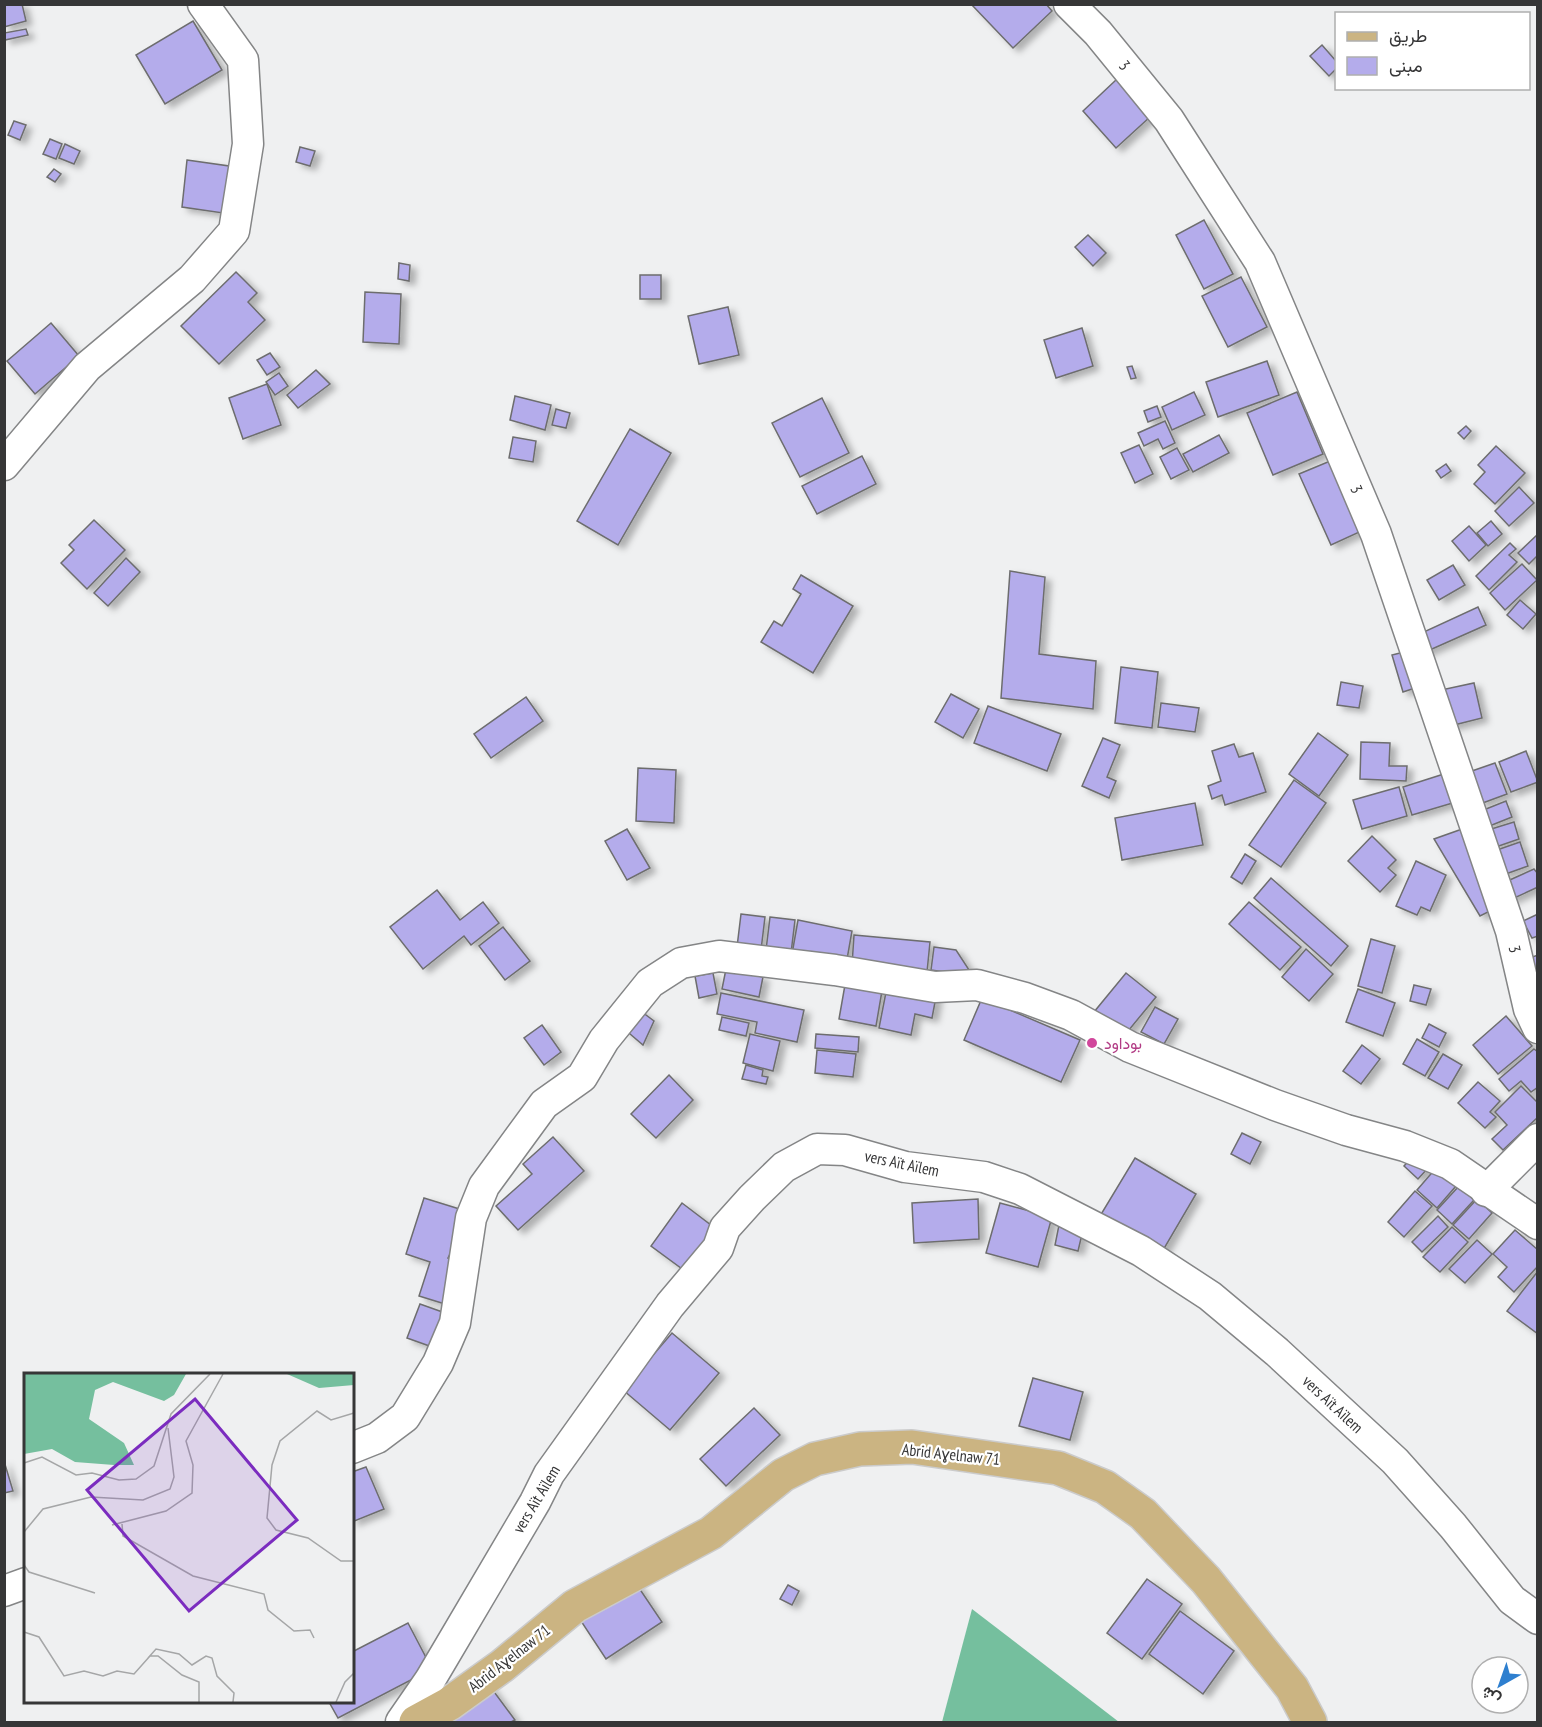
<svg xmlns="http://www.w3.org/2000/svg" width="1542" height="1727" font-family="'PT Sans Narrow',Vazirmatn,sans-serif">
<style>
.forest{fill:#75bf9e}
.building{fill:#b4aceb;stroke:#6d6d6e;stroke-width:1.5;filter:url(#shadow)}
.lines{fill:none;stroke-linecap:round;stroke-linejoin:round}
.minor-casing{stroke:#848586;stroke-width:33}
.major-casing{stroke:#cbcbcb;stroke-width:36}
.minor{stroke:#fff;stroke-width:30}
.major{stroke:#cbb482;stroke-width:33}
.hotel-dot{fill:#d1479c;stroke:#fff;stroke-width:2}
.labels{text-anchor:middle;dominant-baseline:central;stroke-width:4.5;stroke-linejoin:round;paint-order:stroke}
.street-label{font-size:16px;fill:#363637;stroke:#fff}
.hotel-label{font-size:16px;fill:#b23c85;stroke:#fff;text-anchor:start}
.inset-road{fill:none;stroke:#a5a6a7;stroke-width:1.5}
.view{fill:#7b2cbf;fill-opacity:0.15;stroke:#7b2cbf;stroke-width:3}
.inset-edge{fill:none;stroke:#363637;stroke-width:3}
</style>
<defs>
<filter id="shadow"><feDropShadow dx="6" dy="4" stdDeviation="3" flood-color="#0004"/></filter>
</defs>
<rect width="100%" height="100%" fill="#eff0f1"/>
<!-- forest -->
<path class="forest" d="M972,1609L1119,1722H942Z"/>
<!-- building -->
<g class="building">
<path d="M4,4H22L26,21L4,27Z"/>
<path d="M971,4H1046L1052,11L1013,48Z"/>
<path d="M193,21L222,70L165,104L136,55Z"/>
<path d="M26,29L28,35L5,40L4,33Z"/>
<path d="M1322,45L1336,61V69L1329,76L1310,56Z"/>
<path d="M1117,79L1151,116L1116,148L1083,111Z"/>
<path d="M14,121L26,125L20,140L8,135Z"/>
<path d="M50,139L62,144L56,159L43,154Z"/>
<path d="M65,144L80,151L74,164L59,158Z"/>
<path d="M300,147L315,151L310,166L296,162Z"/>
<path d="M187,160L229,166L223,213L182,207Z"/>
<path d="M54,169L61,174L55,182L47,177Z"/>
<path d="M1204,220L1233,274L1204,289L1176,235Z"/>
<path d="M1088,235L1106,253L1093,266L1075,247Z"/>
<path d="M399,263L410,265L409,281L398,279Z"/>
<path d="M236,272L257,293L248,302L265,320L219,364L181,326Z"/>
<rect x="640" y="275" width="21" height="24"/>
<path d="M1241,277L1267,327L1228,347L1202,296Z"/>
<path d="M365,292L401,294L399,344L363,342Z"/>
<path d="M728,307L739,355L699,364L688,316Z"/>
<path d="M51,323L79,356L35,394L7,361Z"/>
<path d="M1082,328L1093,366L1056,378L1044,340Z"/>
<path d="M270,353L280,367L267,375L257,360Z"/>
<path d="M1267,361L1279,395L1218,417L1206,382Z"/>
<path d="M1132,366L1136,378L1131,379L1127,367Z"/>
<path d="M316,370L330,384L298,408L287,395Z"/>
<path d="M279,373L288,386L275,395L266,382Z"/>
<path d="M267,384L281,425L243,439L229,398Z"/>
<path d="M1194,392L1205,415L1172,430L1162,407Z"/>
<path d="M1297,392L1323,454L1273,475L1247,413Z"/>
<path d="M515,396L551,405L545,430L510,420Z"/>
<path d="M822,398L849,453L800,477L772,423Z"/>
<path d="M1157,406L1161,417L1148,422L1144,411Z"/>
<path d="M556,409L570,413L566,428L552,425Z"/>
<path d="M1165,421L1175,443L1163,449L1158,439L1144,446L1138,433Z"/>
<path d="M1466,426L1471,431L1464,439L1458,433Z"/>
<path d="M630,429L671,453L618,545L577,521Z"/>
<path d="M1219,435L1229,453L1193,472L1183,454Z"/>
<path d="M513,437L536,441L533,462L509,458Z"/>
<path d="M1139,445L1153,474L1135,483L1121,453Z"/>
<path d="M1496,446L1525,473L1495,504L1474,484L1485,472L1478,465Z"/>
<path d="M1177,448L1189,470L1171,479L1160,457Z"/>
<path d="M862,456L876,484L817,514L802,486Z"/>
<path d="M1335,459L1366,529L1331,545L1299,474Z"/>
<path d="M1446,464L1451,471L1441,478L1436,471Z"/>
<path d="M1519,487L1534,503L1509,526L1495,511Z"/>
<path d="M94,520L125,550L87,589L61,563L74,550L69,545Z"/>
<path d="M1491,521L1502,534L1488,546L1477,533Z"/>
<path d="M1469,526L1486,545L1469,561L1452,541Z"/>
<path d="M1538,534V555L1529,564L1518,553Z"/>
<path d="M1510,543L1516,549L1509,555L1517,562L1489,590L1476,576Z"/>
<path d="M126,558L140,572L108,606L94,593Z"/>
<path d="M1522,564L1537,580L1505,610L1490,593Z"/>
<path d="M1453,565L1465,585L1439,600L1427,580Z"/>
<path d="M1010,571L1045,577L1039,654L1096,661L1093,709L1001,698Z"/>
<path d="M801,575L853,606L813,673L761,642L774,621L782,626L801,594L793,589Z"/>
<path d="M1520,600L1536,614L1523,629L1507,615Z"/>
<path d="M1478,607L1486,625L1423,653L1415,636Z"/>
<path d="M1408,651L1418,687L1403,692L1392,655Z"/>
<path d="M1121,667L1158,672L1152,728L1115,723Z"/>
<path d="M1341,682L1363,686L1359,708L1337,705Z"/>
<path d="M1474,683L1482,718L1450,726L1441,690Z"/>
<path d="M951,694L979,709L963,738L935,722Z"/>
<path d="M526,697L543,721L491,758L474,734Z"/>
<path d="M1161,703L1199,708L1195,732L1158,727Z"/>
<path d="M988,706L1061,734L1047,771L974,743Z"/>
<path d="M1318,733L1348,755L1319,796L1289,774Z"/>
<path d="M1103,738L1120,745L1107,777L1116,781L1109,798L1082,786Z"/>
<path d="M1361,742L1390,743L1389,766H1407L1406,781L1360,779Z"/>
<path d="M1234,744L1239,757L1253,753L1266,792L1225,805L1222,795L1212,799L1208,786L1221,781L1212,751Z"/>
<path d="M1526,751L1538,782L1511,792L1499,762Z"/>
<path d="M1495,763L1507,794L1480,804L1469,772Z"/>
<path d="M638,768L676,770L674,823L636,821Z"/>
<path d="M1447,773L1456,802L1412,815L1403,787Z"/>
<path d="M1294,780L1326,803L1281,867L1249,845Z"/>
<path d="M1399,787L1407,816L1362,829L1353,800Z"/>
<path d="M1506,801L1512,817L1487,827L1481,811Z"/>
<path d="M1195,803L1203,845L1122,860L1115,818Z"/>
<path d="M1514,822L1519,839L1493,848L1488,830Z"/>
<path d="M1465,828L1496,908L1480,916L1434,839Z"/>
<path d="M627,829L650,868L627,880L605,841Z"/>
<path d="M1372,836L1396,860L1388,868L1396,875L1380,892L1348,861Z"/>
<path d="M1520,842L1528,866L1503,875L1494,851Z"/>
<path d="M1245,854L1256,861L1242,884L1231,877Z"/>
<path d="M1416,861L1446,875L1430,911L1421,907L1417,915L1396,906Z"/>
<path d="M1534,869L1538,874V887L1510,900L1503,883Z"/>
<path d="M1271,878L1348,946L1331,966L1254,898Z"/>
<path d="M437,890L460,920L483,902L499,923L471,945L464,936L423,969L390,927Z"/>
<path d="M1249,902L1301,947L1280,970L1229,924Z"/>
<path d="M741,914L765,917L761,950L737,947Z"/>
<path d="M1538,914V936L1532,938L1523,921Z"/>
<path d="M770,917L795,920L791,953L766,950Z"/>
<path d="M798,920L852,931L846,965L792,954Z"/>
<path d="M503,927L530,961L505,980L479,946Z"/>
<path d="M854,935L930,942L927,972L852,965Z"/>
<path d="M1371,939L1395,946L1382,993L1358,986Z"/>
<path d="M934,947L956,950L973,976L931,970Z"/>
<path d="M1306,949L1333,974L1309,1001L1282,977Z"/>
<path d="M1538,955V986L1524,960Z"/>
<path d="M726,969L763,977L759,997L722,989Z"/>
<path d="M713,973L717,994L699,998L695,976Z"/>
<path d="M1126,973L1156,997L1124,1036L1094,1012Z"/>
<path d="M846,979L883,985L876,1026L839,1019Z"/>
<path d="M1414,985L1431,989L1426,1005L1410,1001Z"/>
<path d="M887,987L936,997L932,1018L915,1014L911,1035L879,1028Z"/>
<path d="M1358,989L1395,1003L1383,1036L1346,1022Z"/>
<path d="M721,993L804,1010L797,1042L755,1033L757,1022L717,1014Z"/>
<path d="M982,998L1080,1040L1061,1082L964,1040Z"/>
<path d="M1155,1007L1178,1019L1164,1044L1141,1032Z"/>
<path d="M638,1009L654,1021L643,1045L623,1028Z"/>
<path d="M1506,1016L1532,1046L1498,1074L1473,1045Z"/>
<path d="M722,1017L749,1023L746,1036L719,1030Z"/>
<path d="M1429,1024L1446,1033L1439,1047L1422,1038Z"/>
<path d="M542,1025L561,1052L544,1065L524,1038Z"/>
<path d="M750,1034L780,1041L773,1071L743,1063Z"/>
<path d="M816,1034L859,1037L858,1052L815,1048Z"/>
<path d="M1417,1039L1439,1052L1425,1076L1403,1064Z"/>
<path d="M1362,1045L1380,1059L1361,1084L1343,1071Z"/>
<path d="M1534,1049L1538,1052V1087L1531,1092L1521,1081L1509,1091L1499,1079Z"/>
<path d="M817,1050L856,1054L853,1077L815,1073Z"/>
<path d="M1443,1054L1462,1065L1448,1089L1428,1078Z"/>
<path d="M746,1065L763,1070L762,1076L768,1077L766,1084L742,1079Z"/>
<path d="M669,1075L693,1100L656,1138L631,1114Z"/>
<path d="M1478,1082L1500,1101L1490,1112L1496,1117L1485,1128L1458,1103Z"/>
<path d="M1521,1086L1538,1103V1117L1503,1150L1492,1139L1507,1125L1495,1112Z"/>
<path d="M1242,1133L1261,1142L1250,1164L1231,1154Z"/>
<path d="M553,1137L584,1171L518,1230L496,1206L532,1174L523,1164Z"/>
<path d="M1414,1155L1428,1168L1418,1179L1404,1166Z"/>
<path d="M1135,1158L1196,1194L1162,1252L1100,1216Z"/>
<path d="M1436,1168L1456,1186L1437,1208L1417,1190Z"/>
<path d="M1459,1186L1474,1200L1452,1224L1437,1210Z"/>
<path d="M1415,1191L1432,1206L1404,1237L1388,1222Z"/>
<path d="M424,1198L466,1211L453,1255L450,1254L448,1258L458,1261L445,1304L419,1296L430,1262L406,1254Z"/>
<path d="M978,1199L979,1239L914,1243L912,1203Z"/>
<path d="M1477,1199L1492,1213L1469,1239L1453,1225Z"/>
<path d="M682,1203L720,1232L689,1274L651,1246Z"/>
<path d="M1000,1203L1052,1217L1038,1267L986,1253Z"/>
<path d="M1438,1216L1448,1227L1422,1252L1412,1242Z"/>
<path d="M1059,1225L1083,1230L1078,1251L1055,1245Z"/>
<path d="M1452,1227L1468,1242L1440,1272L1423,1257Z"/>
<path d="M1515,1230L1538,1250V1266L1514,1292L1498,1277L1507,1267L1493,1254Z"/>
<path d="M1477,1240L1492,1254L1465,1283L1449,1269Z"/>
<path d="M1538,1271V1334L1507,1311Z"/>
<path d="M420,1304L448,1314L435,1348L407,1338Z"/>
<path d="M672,1333L719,1373L670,1430L623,1390Z"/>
<path d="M1033,1378L1083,1392L1070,1440L1019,1426Z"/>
<path d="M754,1408L780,1435L726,1486L700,1459Z"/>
<path d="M4,1461L13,1491L4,1493Z"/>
<path d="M366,1467L384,1509L352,1522V1472Z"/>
<path d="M1147,1579L1182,1604L1142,1659L1107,1633Z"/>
<path d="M635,1582L662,1622L606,1659L579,1618Z"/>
<path d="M788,1585L799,1591L792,1605L780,1599Z"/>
<path d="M1180,1611L1234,1651L1203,1694L1149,1654Z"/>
<path d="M408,1623L432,1669L338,1718L329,1702H352V1652Z"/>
<path d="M489,1685L515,1720L511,1722H438Z"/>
</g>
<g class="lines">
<defs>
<g id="minor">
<path d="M1069,4L1098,33L1169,120L1260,262L1376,534L1511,931L1529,1009L1538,1028"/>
<path d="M4,465L87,367L192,279L234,231L248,144L243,60L203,4"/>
<path d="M1486,1191L1538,1139"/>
<path d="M352,1448L377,1438L405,1417L438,1363L455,1323L471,1218L484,1186L544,1104L582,1077L604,1040L650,983L681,963L719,956L835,970L935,987L977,985L1025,998L1071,1015L1130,1047L1275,1105L1346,1130L1405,1146L1450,1164L1538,1224"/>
<path d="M4,1591L26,1583"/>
<path d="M401,1722L430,1680L535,1502L549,1474L670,1305L718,1248L725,1228L752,1198L784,1167L817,1149L845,1150L905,1167L984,1177L1020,1189L1141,1251L1210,1296L1277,1352L1395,1461L1453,1526L1512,1600L1538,1619"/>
</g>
<path id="major" d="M416,1722L449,1704L502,1666L575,1606L711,1533L783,1475L815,1459L860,1449L912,1447L1058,1468L1105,1487L1143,1514L1206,1580L1292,1688L1310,1722"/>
</defs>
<!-- minor casing -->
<use href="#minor" class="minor-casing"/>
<!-- major casing -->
<use href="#major" class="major-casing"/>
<!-- minor -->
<use href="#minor" class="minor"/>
<!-- major -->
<use href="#major" class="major"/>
</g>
<!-- markers -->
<circle class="hotel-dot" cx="1092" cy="1043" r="6"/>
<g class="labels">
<!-- street labels -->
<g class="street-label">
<text transform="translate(1125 65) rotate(51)">3</text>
<text transform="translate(1357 489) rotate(67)">3</text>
<text transform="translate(1515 949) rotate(78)">3</text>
<text transform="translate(902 1163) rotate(12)">vers Aït Aïlem</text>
<text transform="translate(1333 1404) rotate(43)">vers Aït Aïlem</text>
<text transform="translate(951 1454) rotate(6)">Abrid Aɣelnaw 71</text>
<text transform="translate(536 1499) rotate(-59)">vers Aït Aïlem</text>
<text transform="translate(509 1658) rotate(-38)">Abrid Aɣelnaw 71</text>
</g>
<!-- hotel labels -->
<g class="hotel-label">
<text x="1104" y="1043">بوداود</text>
</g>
</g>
<!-- overview -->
<g transform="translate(24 1373)">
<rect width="330" height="330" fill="#eff0f1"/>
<path d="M0,1H162L150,22L140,28L89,9L71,17L65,46L100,70L110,92H90L51,89L28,76L0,81ZM263,1H330V12L295,15Z" fill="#75bf9e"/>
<path class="inset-road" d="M330,40L307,47L293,38L256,68L248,92L243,145L252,157L284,165L317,188H330M0,90L18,84L52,102L68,100L95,107L112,106L130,93L147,41L186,1M98,151L99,163L169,203L240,221L244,237L270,258L286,257L290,265M88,152L142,138L168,120L169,92L162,68L199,1M0,159L19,136L67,124L119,127L146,116L150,104L144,55M0,192L5,199L71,220M0,259L15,264L40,303L60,298L79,303L93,298L110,301L126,283H134L158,302L175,309V329M124,285L132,276L155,281L168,292L182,283L188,285L193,303L210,320L209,329M312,329L321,309L330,300"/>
<path class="view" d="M171,26L273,147L165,238L63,117Z"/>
<rect width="330" height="330" class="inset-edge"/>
</g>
<!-- border -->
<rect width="1542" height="1727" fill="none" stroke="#363637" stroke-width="12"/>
<!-- legend -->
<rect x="1335" y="12" width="195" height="78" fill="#ffffff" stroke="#afafaf" stroke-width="1.5"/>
<rect x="1347" y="32" width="30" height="9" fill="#cbb482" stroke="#afafaf" stroke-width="1.5"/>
<text x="1389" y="42" font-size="18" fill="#363637">طريق</text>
<rect x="1347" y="57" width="30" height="18" fill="#b4aceb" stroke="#afafaf" stroke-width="1.5"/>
<text x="1389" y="72" font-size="18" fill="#363637">مبنى</text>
<!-- north arrow -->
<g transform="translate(1500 1685) rotate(220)"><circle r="28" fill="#ffffff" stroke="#afafaf" stroke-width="1.5"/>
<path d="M0-4.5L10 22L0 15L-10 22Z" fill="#2e7fcf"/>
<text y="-9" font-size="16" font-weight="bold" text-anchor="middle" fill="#363637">ش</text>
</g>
</svg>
